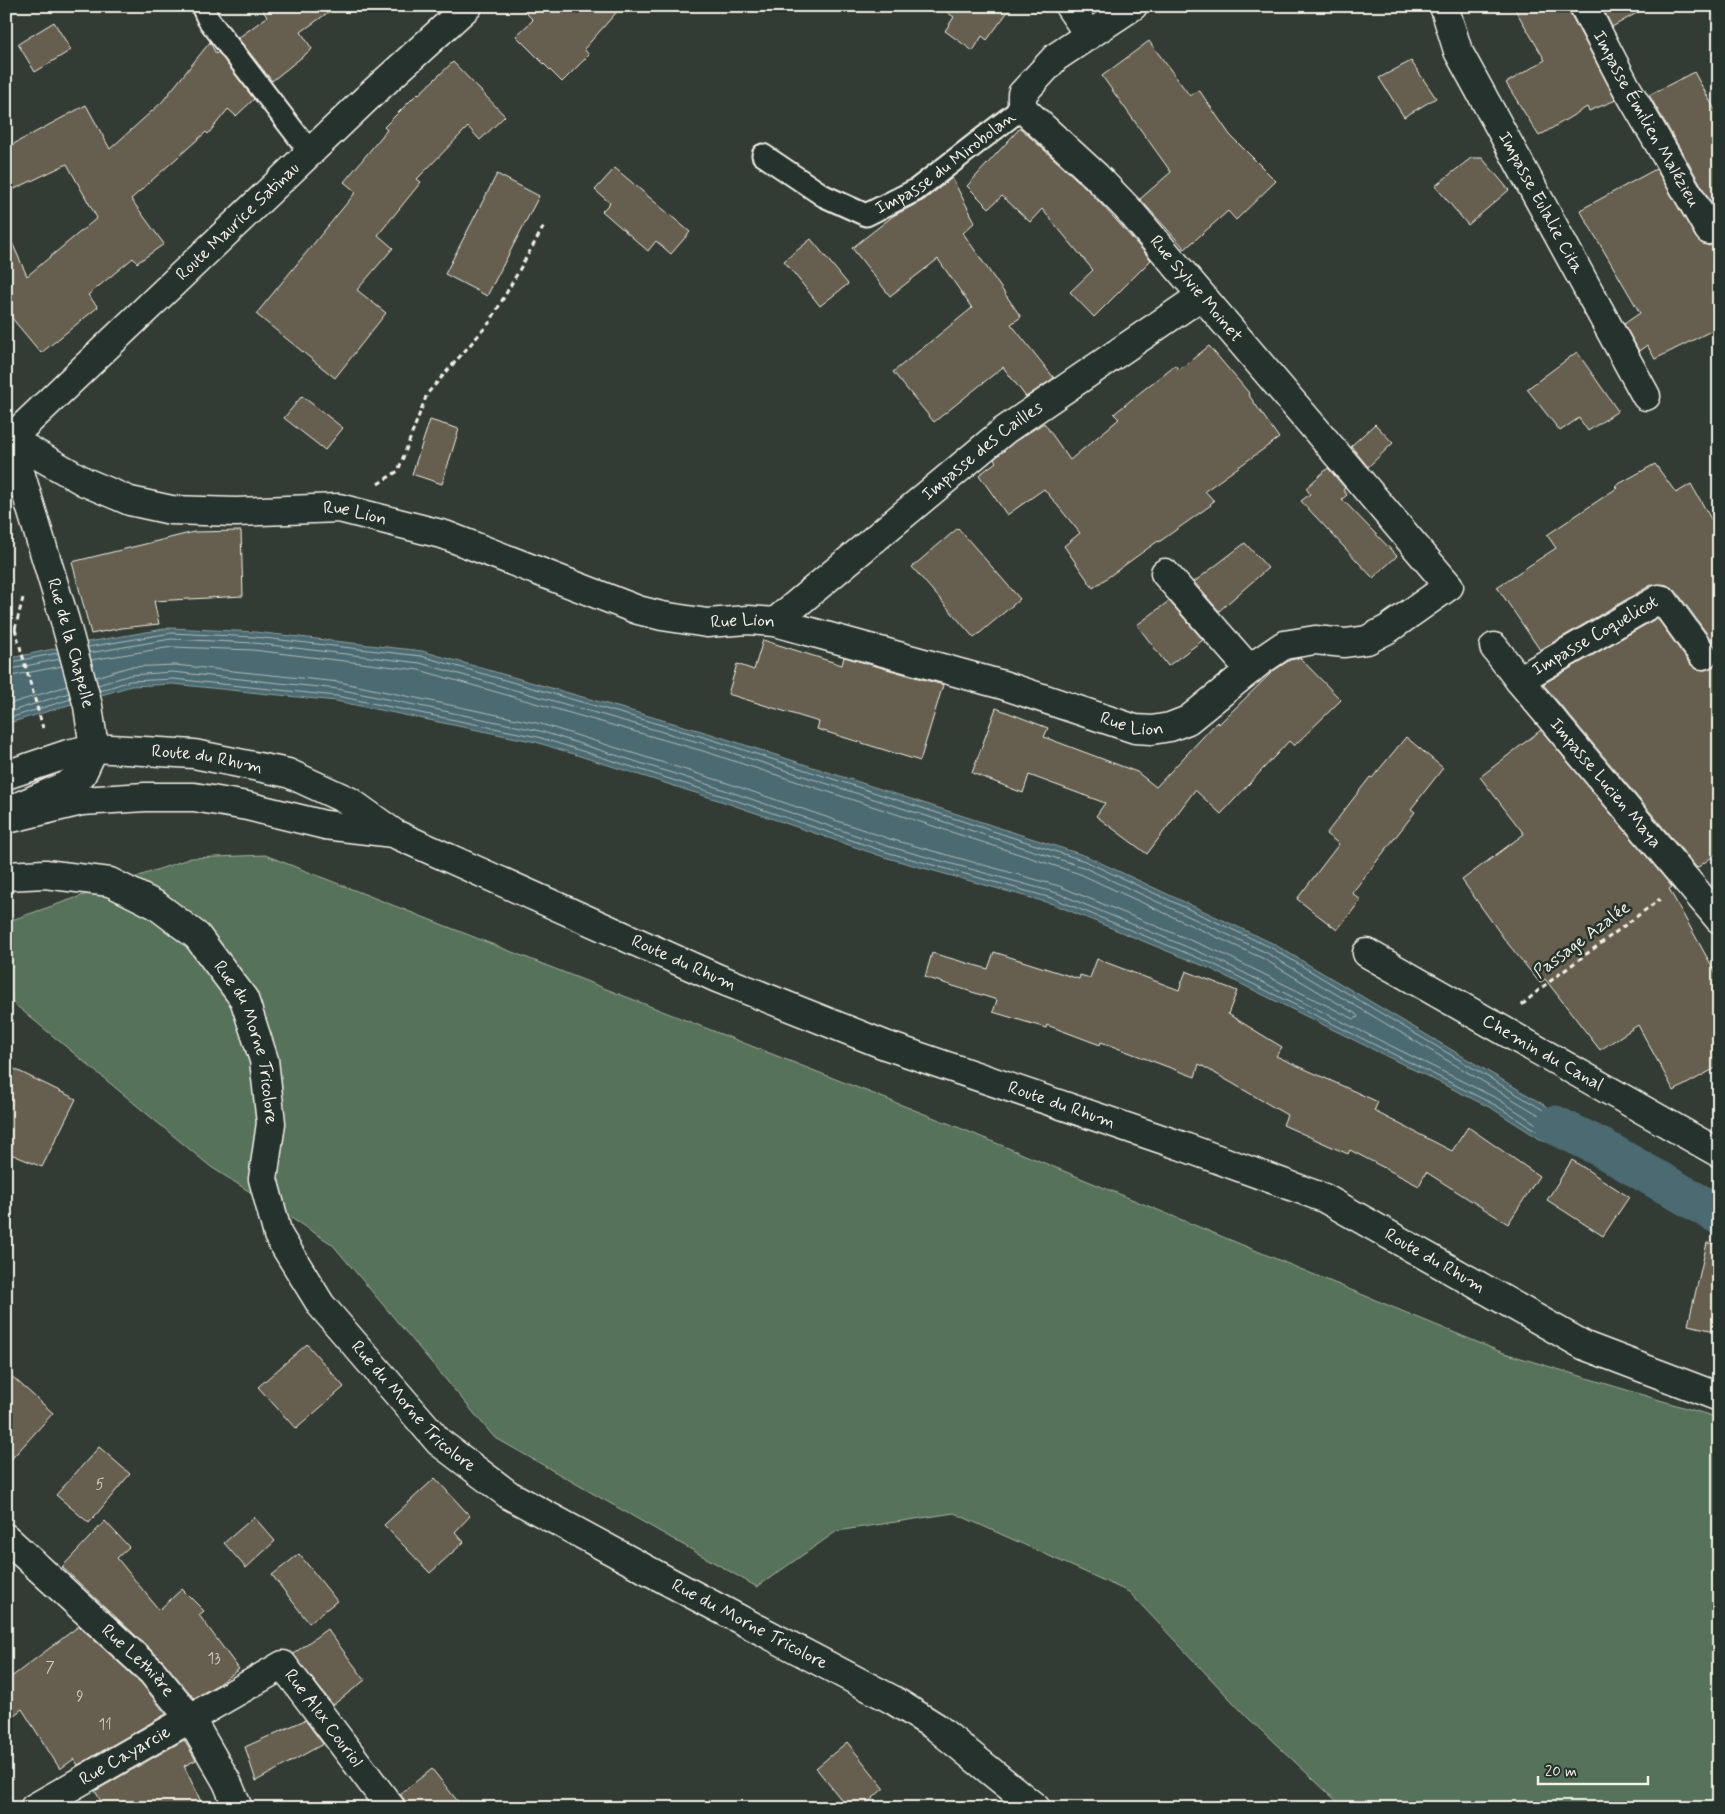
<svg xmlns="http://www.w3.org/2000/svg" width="1725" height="1814" font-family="Mynerve,sans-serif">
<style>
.green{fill:#56725a;stroke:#a5b2a1}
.water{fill:#4b6a72;stroke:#8fa0a1}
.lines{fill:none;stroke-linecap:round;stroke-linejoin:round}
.shore{stroke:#b0bbb9;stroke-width:1}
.canal{stroke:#4b6a72;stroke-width:39}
.building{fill:#665e50;stroke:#f4f1e8}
.service-casing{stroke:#f4f1e8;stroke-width:25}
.minor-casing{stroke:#f4f1e8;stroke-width:31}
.tertiary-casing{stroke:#f4f1e8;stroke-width:31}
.secondary-casing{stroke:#f4f1e8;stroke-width:31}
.path{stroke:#f4f1e8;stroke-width:3;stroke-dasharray:5 4;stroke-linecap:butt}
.service{stroke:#26332d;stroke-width:21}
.minor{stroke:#26332d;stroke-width:28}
.tertiary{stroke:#26332d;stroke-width:28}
.secondary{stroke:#26332d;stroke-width:28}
.labels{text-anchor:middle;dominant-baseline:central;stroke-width:5;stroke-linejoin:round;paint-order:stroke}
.number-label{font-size:15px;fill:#d0ccc2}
.street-label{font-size:18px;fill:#f4f1e8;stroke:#26332d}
</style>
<rect width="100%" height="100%" fill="#333c34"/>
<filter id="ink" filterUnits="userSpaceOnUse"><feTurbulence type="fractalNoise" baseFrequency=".02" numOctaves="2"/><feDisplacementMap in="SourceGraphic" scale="10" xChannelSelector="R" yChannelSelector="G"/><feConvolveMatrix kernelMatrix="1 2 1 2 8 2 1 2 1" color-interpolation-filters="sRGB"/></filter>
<g filter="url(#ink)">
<!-- green -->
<path class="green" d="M265,855L950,1124L1501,1352L1719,1418V1808H1344L1247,1717L1129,1592L954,1513L837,1531L757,1587L494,1437L332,1244L211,1167L6,997V922L191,858Z"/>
<!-- water -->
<path class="water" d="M170,628L255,632L422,651L708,733L1086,856L1272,943L1568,1119L1602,1148L1569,1149L1543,1141L1493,1109L1211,969L1053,904L884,857L721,801L536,742L336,701L173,684L131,686L6,724V659L82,643Z"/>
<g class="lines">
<!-- shore -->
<g class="shore">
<path d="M88,647L171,633L255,637L421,656L707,738L1085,861L1270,947L1565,1123L1584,1139L1585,1142L1583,1143L1569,1144L1545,1136L1495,1105L1213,964L1055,899L886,852L723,796L538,737L337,696L173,679L130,681L99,691"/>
<path d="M89,653L171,639L254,643L420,663L705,744L1083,867L1267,953L1561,1128L1566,1134L1563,1135L1547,1131L1498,1099L1216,959L1057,893L887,846L725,790L540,731L338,689L172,672L130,675L98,685"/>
<path d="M91,660L172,647L253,650L419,670L703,751L1080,874L1264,959L1356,1014L1358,1017L1354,1019L1219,952L1059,886L890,839L727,783L541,724L339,682L175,665L129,667L96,677"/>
<path d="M6,663L58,653"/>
<path d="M6,670L60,659"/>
<path d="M6,677L62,666"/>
<path d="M6,705L67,686"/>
<path d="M6,713L69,693"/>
<path d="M6,719L71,699"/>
</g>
<!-- canal -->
<path class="canal" d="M1555,1125L1602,1148L1719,1215"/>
</g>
<!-- building -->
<g class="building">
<path d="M260,6H337L301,32L312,49L272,81L238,38L267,17Z"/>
<path d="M519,6H622L584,49L589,55L562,82L516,36L533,20Z"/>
<path d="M938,6H1012L987,40L982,36L973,51L945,31L954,17Z"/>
<path d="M1513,6H1569L1570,13L1616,100L1589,111L1587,107L1539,136L1506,83L1545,60Z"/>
<path d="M1602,6H1649L1612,27Z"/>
<path d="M54,22L71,50L35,72L18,44Z"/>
<path d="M1149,41L1190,96L1199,90L1230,135L1276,181L1236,220L1228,211L1185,249L1140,199L1171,172L1102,76Z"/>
<path d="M210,42L216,54L218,52L254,99L236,116L228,109L208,134L206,132L131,199L164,244L137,263L133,258L88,295L98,307L41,353L6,311V229L27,276L97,218L67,164L6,193V148L86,105L110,149L162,102Z"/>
<path d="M1411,61L1436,98L1404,117L1379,78Z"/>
<path d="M453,62L505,116L480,140L468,127L417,179L421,182L378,235L393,248L357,290L386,313L335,378L256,314L356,192L344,182L387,130L384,127L418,93L419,94Z"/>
<path d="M1694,72L1719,117V216L1649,95Z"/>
<path d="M1020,128L1085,187L1117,221L1151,260L1094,317L1070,292L1093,270L1042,209L1030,222L1002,196L989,208L967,186Z"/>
<path d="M1471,158H1482L1509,190L1468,225L1435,186Z"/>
<path d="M615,168L690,232L671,254L656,241L648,251L602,211L610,203L595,190Z"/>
<path d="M1656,169L1696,238L1701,243L1709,246L1719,242V327L1655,359L1647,345L1639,351L1624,324L1640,313L1580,210Z"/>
<path d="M497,174L539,196L487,296L445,274Z"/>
<path d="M952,178L975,222L963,233L1021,317L1011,324L1054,378L1026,397L1003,367L934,422L893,372L972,308L938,259L890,296L852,248L893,216L924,200Z"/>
<path d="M811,239L848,284L820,306L784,261Z"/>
<path d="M1209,346L1249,393L1248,394L1279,438L1205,491L1214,501L1210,504L1211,505L1159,542L1158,541L1093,588L1064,546L1080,533L1044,489L1007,515L979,475L996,462L994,459L1014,442L1044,423L1070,460L1119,419L1114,414L1137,395L1175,365L1179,370Z"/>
<path d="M1577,352L1618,411L1588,431L1579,418L1560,431L1527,389Z"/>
<path d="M302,396L343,428L325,450L284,418Z"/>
<path d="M430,420L459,429L442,484L412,474Z"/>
<path d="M1375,424L1393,443L1368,467L1351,446Z"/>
<path d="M1655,464L1676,493L1691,484L1719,533V852L1697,868L1543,684L1657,618L1690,664L1696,669L1705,670L1713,667L1717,662L1719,654L1716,646L1676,591L1667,585L1662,584L1651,585L1540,650L1497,587L1556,548L1547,535L1617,488L1615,486Z"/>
<path d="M1328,468L1345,488L1343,490L1347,495L1342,499L1397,556L1373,578L1301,501L1310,494L1306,488Z"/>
<path d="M958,528L1020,599L974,638L912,567Z"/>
<path d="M241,531L243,596L154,601L159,624L122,628L91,634L72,562L194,532Z"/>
<path d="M1245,543L1268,568L1219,611L1194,582Z"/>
<path d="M1169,601L1203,640L1168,666L1137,625Z"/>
<path d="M763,640L842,665L844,657L943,685L920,761L817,729L819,722L728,694L737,664L754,670Z"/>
<path d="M1300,658L1341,700L1294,746L1289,741L1221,814L1195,790L1147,854L1096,816L1105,803L1029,775L1023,793L972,773L996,708L1048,728L1044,737L1137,772L1156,787L1217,722L1219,724L1273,671L1290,660Z"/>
<path d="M1541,730L1672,887L1669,889L1719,979V1066L1674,1091L1638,1025L1600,1050L1545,979L1540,983L1505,940L1462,880L1524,834L1480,777Z"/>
<path d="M1406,737L1443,768L1411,809L1415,812L1352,893L1361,900L1337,930L1297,899L1339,844L1326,834L1370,777L1372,778Z"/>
<path d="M994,952L1079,979L1080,975L1090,978L1097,959L1179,990L1186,971L1237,991L1228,1014L1282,1047L1276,1056L1378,1102L1374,1111L1452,1151L1468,1127L1539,1176L1508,1224L1426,1172L1419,1186L1350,1150L1348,1154L1283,1125L1287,1115L1199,1064L1195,1077L1101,1042L1100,1045L1047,1025L1046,1028L993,1012L997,1000L925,977L932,953L988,969Z"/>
<path d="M6,1065L76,1099L42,1167L6,1152Z"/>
<path d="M1572,1160L1629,1197L1603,1236L1547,1200Z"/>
<path d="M1707,1243L1719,1244V1332L1688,1325Z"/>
<path d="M307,1344L344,1387L296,1429L258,1387Z"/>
<path d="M6,1371L53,1413L6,1465Z"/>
<path d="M99,1447L130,1474L89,1523L56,1495Z"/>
<path d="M435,1478L470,1516L455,1532L464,1542L430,1573L384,1525Z"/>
<path d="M254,1517L275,1541L246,1568L224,1543Z"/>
<path d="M105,1521L129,1547L117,1558L159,1610L182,1589L204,1611L199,1615L239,1669L217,1685L194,1698L163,1661L62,1567Z"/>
<path d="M299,1554L337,1601L309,1623L272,1575Z"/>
<path d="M79,1626L141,1683L166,1714L78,1765L74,1759L60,1769L22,1709L6,1721V1681Z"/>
<path d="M327,1629L365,1680L333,1705L293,1654Z"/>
<path d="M305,1720L323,1744L256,1781L245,1747Z"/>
<path d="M184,1740L196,1760L184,1766L204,1808H105L95,1791Z"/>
<path d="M847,1742L884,1788L862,1808H848L816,1768Z"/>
<path d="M432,1769L463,1808H406L404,1799L400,1794Z"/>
</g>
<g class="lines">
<defs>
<g id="service">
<path d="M202,6L208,19L310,152"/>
<path id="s1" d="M763,155L824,196L866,215L916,190L1022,108"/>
</g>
<g id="minor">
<path id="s2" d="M1444,6L1458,51L1646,396"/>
<path id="s3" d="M1584,6L1625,85L1709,230"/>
<path d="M1089,35L1133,6"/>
<path id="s4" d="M10,439L85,482L130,501L171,510L236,512L339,508L445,535L638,610L662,616L707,623L748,620L775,622L1003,685L1135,729L1152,730L1170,727L1188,720L1262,660L1284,645L1315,640L1345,643L1367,640L1388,629L1449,586L1129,210L1096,176L1022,108V94L1056,57L1089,35L1069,6"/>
<path d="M1165,573L1250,670"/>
<path id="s5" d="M775,622L1005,430L1201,296"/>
<path id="s6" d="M1494,647L1519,680L1719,919"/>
<path id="s7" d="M1519,680L1659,599L1663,600L1703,655"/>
<path id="s8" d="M6,876L45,874L110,882L156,905L197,936L244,999L264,1060L271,1123L263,1179L278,1235L321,1305L439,1442L509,1495L688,1592L893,1700L936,1727L1036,1808"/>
<path id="s9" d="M1367,953L1719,1153"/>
<path id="s10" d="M34,1808L283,1665L391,1808"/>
</g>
<g id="tertiary">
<path id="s11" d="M6,775L68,754L94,748L194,754L288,773L349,801L395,834L717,978L885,1045L1179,1145L1324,1198L1585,1346L1719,1397"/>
<path d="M12,818L82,801L145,797H194L247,806L325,825L393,833"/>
<path id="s12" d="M6,1538L152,1672L190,1718L227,1782L238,1808"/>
</g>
<g id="secondary">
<path id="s13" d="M6,432L10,439L65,621L88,706L94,748L82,774L67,785L6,812"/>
<path id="s14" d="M10,439L367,98L468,6"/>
</g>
</defs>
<!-- service casing -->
<use href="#service" class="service-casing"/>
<!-- minor casing -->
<use href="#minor" class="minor-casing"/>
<!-- tertiary casing -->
<use href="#tertiary" class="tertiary-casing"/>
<!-- secondary casing -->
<use href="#secondary" class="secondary-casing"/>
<!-- path -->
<g class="path">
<path d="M378,484L398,471L427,394L490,322L544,226"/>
<path d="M6,627L15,629L43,728"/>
<path d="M15,629L23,598"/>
<path d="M1522,1005L1541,988L1660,899"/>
</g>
<!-- service -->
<use href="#service" class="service"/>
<!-- minor -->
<use href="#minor" class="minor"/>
<!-- tertiary -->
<use href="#tertiary" class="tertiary"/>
<!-- secondary -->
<use href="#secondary" class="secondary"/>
</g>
</g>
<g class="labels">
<!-- number labels -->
<g class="number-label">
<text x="100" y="1485">5</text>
<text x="214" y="1659">13</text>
<text x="50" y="1668">7</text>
<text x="80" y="1697">9</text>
<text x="105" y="1725">11</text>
</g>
<!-- street labels -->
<g class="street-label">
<text stroke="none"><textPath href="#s3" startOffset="129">Impasse Émilien Malézieu</textPath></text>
<text stroke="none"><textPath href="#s1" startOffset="215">Impasse du Mirobolan</textPath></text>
<text stroke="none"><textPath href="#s2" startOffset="220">Impasse Eulalie Cita</textPath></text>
<text stroke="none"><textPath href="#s14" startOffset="315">Route Maurice Satinau</textPath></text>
<text transform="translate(1196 289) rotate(50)">Rue Sylvie Moinet</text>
<text stroke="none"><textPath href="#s5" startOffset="269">Impasse des Cailles</textPath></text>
<text stroke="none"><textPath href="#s4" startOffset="362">Rue Lion</textPath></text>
<text stroke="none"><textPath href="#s4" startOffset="768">Rue Lion</textPath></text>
<text stroke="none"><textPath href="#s7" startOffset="88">Impasse Coquelicot</textPath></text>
<text stroke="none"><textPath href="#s13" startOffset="221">Rue de la Chapelle</textPath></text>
<text stroke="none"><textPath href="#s4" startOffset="1172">Rue Lion</textPath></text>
<text stroke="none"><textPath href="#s11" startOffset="206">Route du Rhum</textPath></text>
<text stroke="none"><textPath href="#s6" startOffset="176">Impasse Lucien Maya</textPath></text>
<text transform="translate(1582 940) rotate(-37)">Passage Azalée</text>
<text stroke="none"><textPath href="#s11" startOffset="728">Route du Rhum</textPath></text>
<text stroke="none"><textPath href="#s8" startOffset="328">Rue du Morne Tricolore</textPath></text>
<text stroke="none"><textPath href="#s9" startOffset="202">Chemin du Canal</textPath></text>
<text stroke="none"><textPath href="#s11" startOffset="1132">Route du Rhum</textPath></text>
<text stroke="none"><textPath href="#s11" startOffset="1538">Route du Rhum</textPath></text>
<text stroke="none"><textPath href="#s8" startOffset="748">Rue du Morne Tricolore</textPath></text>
<text stroke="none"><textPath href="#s8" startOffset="1152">Rue du Morne Tricolore</textPath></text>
<text stroke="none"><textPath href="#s12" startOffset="180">Rue Lethière</textPath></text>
<text stroke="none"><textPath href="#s10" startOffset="354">Rue Alex Couriol</textPath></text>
<text stroke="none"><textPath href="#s10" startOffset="105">Rue Cayarcie</textPath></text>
</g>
</g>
<!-- margin -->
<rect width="1725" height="1814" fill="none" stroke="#26332d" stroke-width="25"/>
<rect x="12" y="12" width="1700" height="1789" fill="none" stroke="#f4f1e8" stroke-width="2" filter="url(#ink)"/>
<!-- scale -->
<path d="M1538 1776v8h110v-8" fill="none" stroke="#f4f1e8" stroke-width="2.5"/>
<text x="1545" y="1776" font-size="15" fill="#f4f1e8" stroke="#26332d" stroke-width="4" paint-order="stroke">20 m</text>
</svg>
